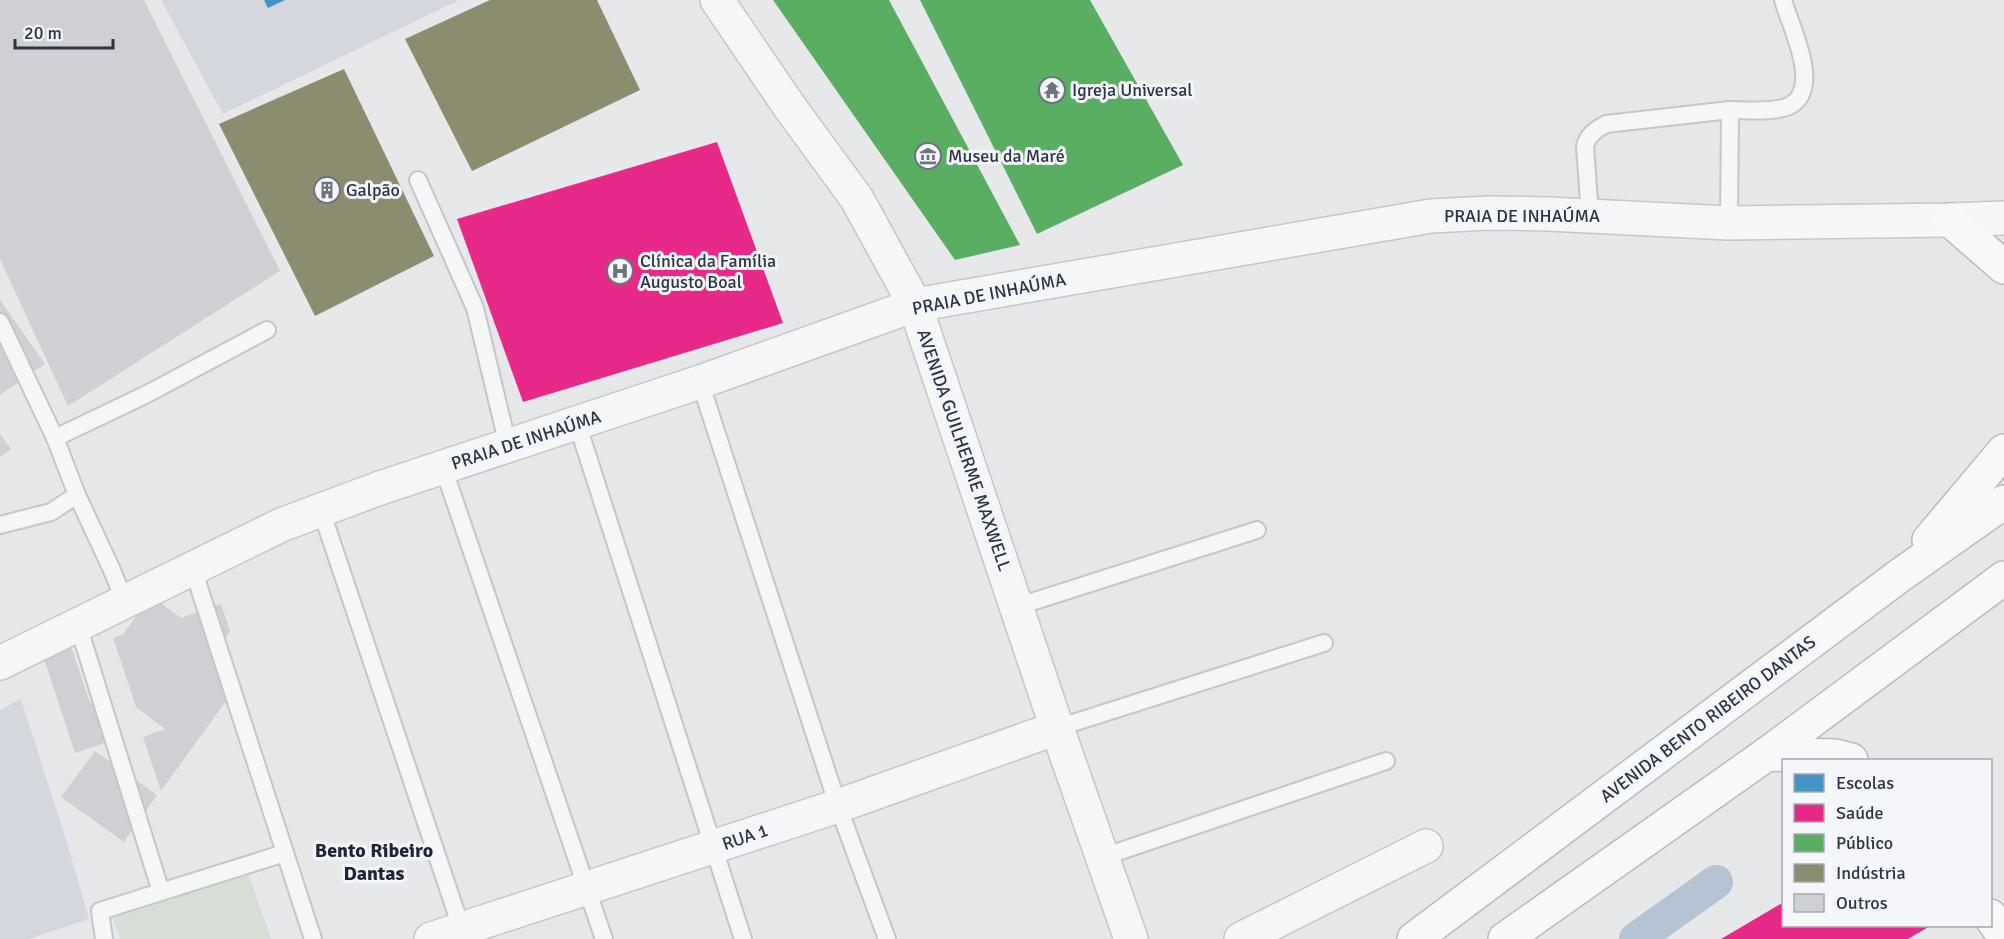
<svg xmlns="http://www.w3.org/2000/svg" width="2004" height="939" font-family="Signika,sans-serif">
<style>
.built{fill:#d4d7dd}
.green{fill:#d6ded6}
.schools{fill:#4393c3}
.health{fill:#e7298a}
.public{fill:#5aae61}
.industry{fill:#8c8c6e}
.lines{fill:none;stroke-linecap:round;stroke-linejoin:round}
.canal{stroke:#b4c4d5;stroke-width:34}
.building{fill:#ced0d3}
.lane-casing{stroke:#c4c6c8;stroke-width:20}
.street-casing{stroke:#c4c6c8;stroke-width:36}
.highway-casing{stroke:#b8bbbf;stroke-width:36}
.lane{stroke:#f5f6f7;stroke-width:16}
.street{stroke:#f5f6f7;stroke-width:33}
.highway{stroke:#f8f8f8;stroke-width:33}
.labels{text-anchor:middle;dominant-baseline:central;stroke-width:6;stroke-linejoin:round;paint-order:stroke}
.poi-label{font-size:18px;fill:#2b3445;stroke:#f4f6f9;text-anchor:start}
.street-label{font-size:18px;fill:#2b3445;stroke:#f4f6f9}
.neighbourhood-label{font-size:20px;font-weight:bold;fill:#1d2536;stroke:#f4f6f9}
</style>
<rect width="100%" height="100%" fill="#e6e8ea"/>
<!-- built -->
<g class="built">
<path d="M161,0H459L223,114Z"/>
<path d="M21,699L68,846L89,919L28,939H0V710Z"/>
</g>
<!-- green -->
<path class="green" d="M247,870L271,939H120L112,915Z"/>
<!-- schools -->
<path class="schools" d="M264,0H285L268,8Z"/>
<!-- health -->
<g class="health">
<path d="M717,142L783,323L523,402L457,219Z"/>
<path d="M1784,902V926H1930L1908,939H1721Z"/>
</g>
<!-- public -->
<g class="public">
<path d="M773,0H889L1020,245L955,260Z"/>
<path d="M920,0H1090L1183,165L1037,234Z"/>
</g>
<!-- industry -->
<g class="industry">
<path d="M490,0H597L640,90L472,171L405,39Z"/>
<path d="M344,69L434,256L315,316L219,124Z"/>
</g>
<g class="lines">
<!-- canal -->
<path class="canal" d="M1636,939L1716,882"/>
</g>
<!-- building -->
<g class="building">
<path d="M0,0H144L280,271L68,406L0,259Z"/>
<path d="M0,300L45,364L0,395Z"/>
<path d="M0,434L11,449L0,457Z"/>
<path d="M154,598L181,618L221,604L230,631L222,643L236,687L161,791L143,737L165,729L136,707L113,638L123,634L148,601Z"/>
<path d="M65,628L90,703L94,702L107,742L75,753L37,637Z"/>
<path d="M95,751L157,795L124,842L61,797Z"/>
</g>
<g class="lines">
<defs>
<g id="lane">
<path d="M1730,110C1746,110 1777,113 1791,105C1822,86 1790,26 1783,0"/>
<path d="M418,180L475,308L508,446"/>
<path d="M1590,216L1585,146C1588,134 1596,130 1606,124L1730,110L1729,223"/>
<path d="M0,322L55,438L77,495L111,568L125,602"/>
<path d="M700,382L838,806L887,939"/>
<path d="M577,423L743,939"/>
<path d="M55,438L147,394L267,330"/>
<path d="M443,467L604,939"/>
<path d="M321,510L463,933"/>
<path d="M0,525L51,512L77,495"/>
<path d="M193,569L313,939"/>
<path d="M1016,607L1257,530"/>
<path d="M78,625L161,892"/>
<path d="M1057,728L1324,643"/>
<path d="M1103,857L1386,761"/>
<path d="M104,939L100,911L285,853"/>
</g>
<g id="street">
<path d="M717,0L789,106L857,199L915,305L1057,728L1131,939"/>
<path d="M0,663L281,525L380,488L700,382L915,305L1431,216L1489,213L1549,214L1729,223L1950,220L2004,218"/>
<path d="M431,939L838,806L1057,728"/>
<path d="M1241,939L1426,846"/>
</g>
<g id="highway">
<path d="M1950,220L2004,267"/>
<path d="M1929,540L2004,451"/>
<path d="M1767,754L1835,756L1851,760"/>
<path d="M1990,916L2004,936"/>
<path d="M1414,939L1899,576L2004,502"/>
<path d="M1505,939L1767,754L2004,578"/>
</g>
</defs>
<!-- lane casing -->
<use href="#lane" class="lane-casing"/>
<!-- street casing -->
<use href="#street" class="street-casing"/>
<!-- highway casing -->
<use href="#highway" class="highway-casing"/>
<!-- lane -->
<use href="#lane" class="lane"/>
<!-- street -->
<use href="#street" class="street"/>
<!-- highway -->
<use href="#highway" class="highway"/>
</g>
<!-- icons -->
<defs>
<symbol id="temple-ring" viewBox="-11 -11 22 22"><circle r="9.5" fill="#f4f6f9" stroke="#6c737f" stroke-width="1.5"/><path d="M0-6L5-2H3V0L6.5 2.5H4V6H1.5V3h-3V6H-4V2.5H-6.5L-3 0V-2H-5Z" fill="#6c737f"/></symbol>
<symbol id="museum-ring" viewBox="-11 -11 22 22"><circle r="9.5" fill="#f4f6f9" stroke="#6c737f" stroke-width="1.5"/><path d="M0-6L6-3V-2H-6V-3ZM-5-1h2V3h-2ZM-1-1h2V3h-2ZM3-1h2V3H3ZM-6 4H6V6H-6Z" fill="#6c737f"/></symbol>
<symbol id="building-ring" viewBox="-11 -11 22 22"><circle r="9.5" fill="#f4f6f9" stroke="#6c737f" stroke-width="1.5"/><path d="M-4-6H4V6H1V3H-1V6H-4ZM-2.5-4.3h1.7v1.8h-1.7ZM.8-4.3h1.7v1.8H.8ZM-2.5-1h1.7V.8h-1.7ZM.8-1h1.7V.8H.8Z" fill="#6c737f"/></symbol>
<symbol id="hospital-ring" viewBox="-11 -11 22 22"><circle r="9.5" fill="#f4f6f9" stroke="#6c737f" stroke-width="1.5"/><path d="M-5-5h3v3.5h4V-5h3V5h-3V1.5h-4V5h-3Z" fill="#6c737f"/></symbol>
</defs>
<g fill-rule="evenodd">
<use href="#temple-ring" x="1037" y="75" width="30" height="30"/>
<use href="#museum-ring" x="913" y="141" width="30" height="30"/>
<use href="#building-ring" x="312" y="175" width="30" height="30"/>
<use href="#hospital-ring" x="605" y="256" width="30" height="30"/>
</g>
<g class="labels">
<!-- poi labels -->
<g class="poi-label">
<text x="1072" y="90">Igreja Universal</text>
<text x="948" y="156">Museu da Maré</text>
<text x="346" y="190">Galpão</text>
<text x="640" y="261">Clínica da Família<tspan x="640" dy="21">Augusto Boal</tspan></text>
</g>
<!-- street labels -->
<g class="street-label">
<text x="1522" y="216">PRAIA DE INHAÚMA</text>
<text transform="translate(989 294) rotate(-11)">PRAIA DE INHAÚMA</text>
<text transform="translate(526 440) rotate(-18)">PRAIA DE INHAÚMA</text>
<text transform="translate(964 450) rotate(71)">AVENIDA GUILHERME MAXWELL</text>
<text transform="translate(1708 719) rotate(-37)">AVENIDA BENTO RIBEIRO DANTAS</text>
<text transform="translate(745 837) rotate(-19)">RUA 1</text>
</g>
<!-- neighbourhood labels -->
<g class="neighbourhood-label">
<text x="374" y="850">Bento Ribeiro<tspan x="374" dy="23">Dantas</tspan></text>
</g>
</g>
<!-- legend -->
<rect x="1782" y="759" width="210" height="168" fill="#f4f6f9" stroke="#a4a8b1" stroke-width="1.5"/>
<rect x="1794" y="774" width="30" height="18" fill="#4393c3" stroke="#a4a8b1" stroke-width="1.5"/>
<text x="1836" y="789" font-size="18" fill="#2b3445">Escolas</text>
<rect x="1794" y="804" width="30" height="18" fill="#e7298a" stroke="#a4a8b1" stroke-width="1.5"/>
<text x="1836" y="819" font-size="18" fill="#2b3445">Saúde</text>
<rect x="1794" y="834" width="30" height="18" fill="#5aae61" stroke="#a4a8b1" stroke-width="1.5"/>
<text x="1836" y="849" font-size="18" fill="#2b3445">Público</text>
<rect x="1794" y="864" width="30" height="18" fill="#8c8c6e" stroke="#a4a8b1" stroke-width="1.5"/>
<text x="1836" y="879" font-size="18" fill="#2b3445">Indústria</text>
<rect x="1794" y="894" width="30" height="18" fill="#ced0d3" stroke="#a4a8b1" stroke-width="1.5"/>
<text x="1836" y="909" font-size="18" fill="#2b3445">Outros</text>
<!-- scale -->
<path d="M15 39v9h98v-9" fill="none" stroke="#2b3445" stroke-width="3"/>
<text x="24" y="39" font-size="18" fill="#2b3445" stroke="#f4f6f9" stroke-width="4.5" paint-order="stroke">20 m</text>
</svg>
